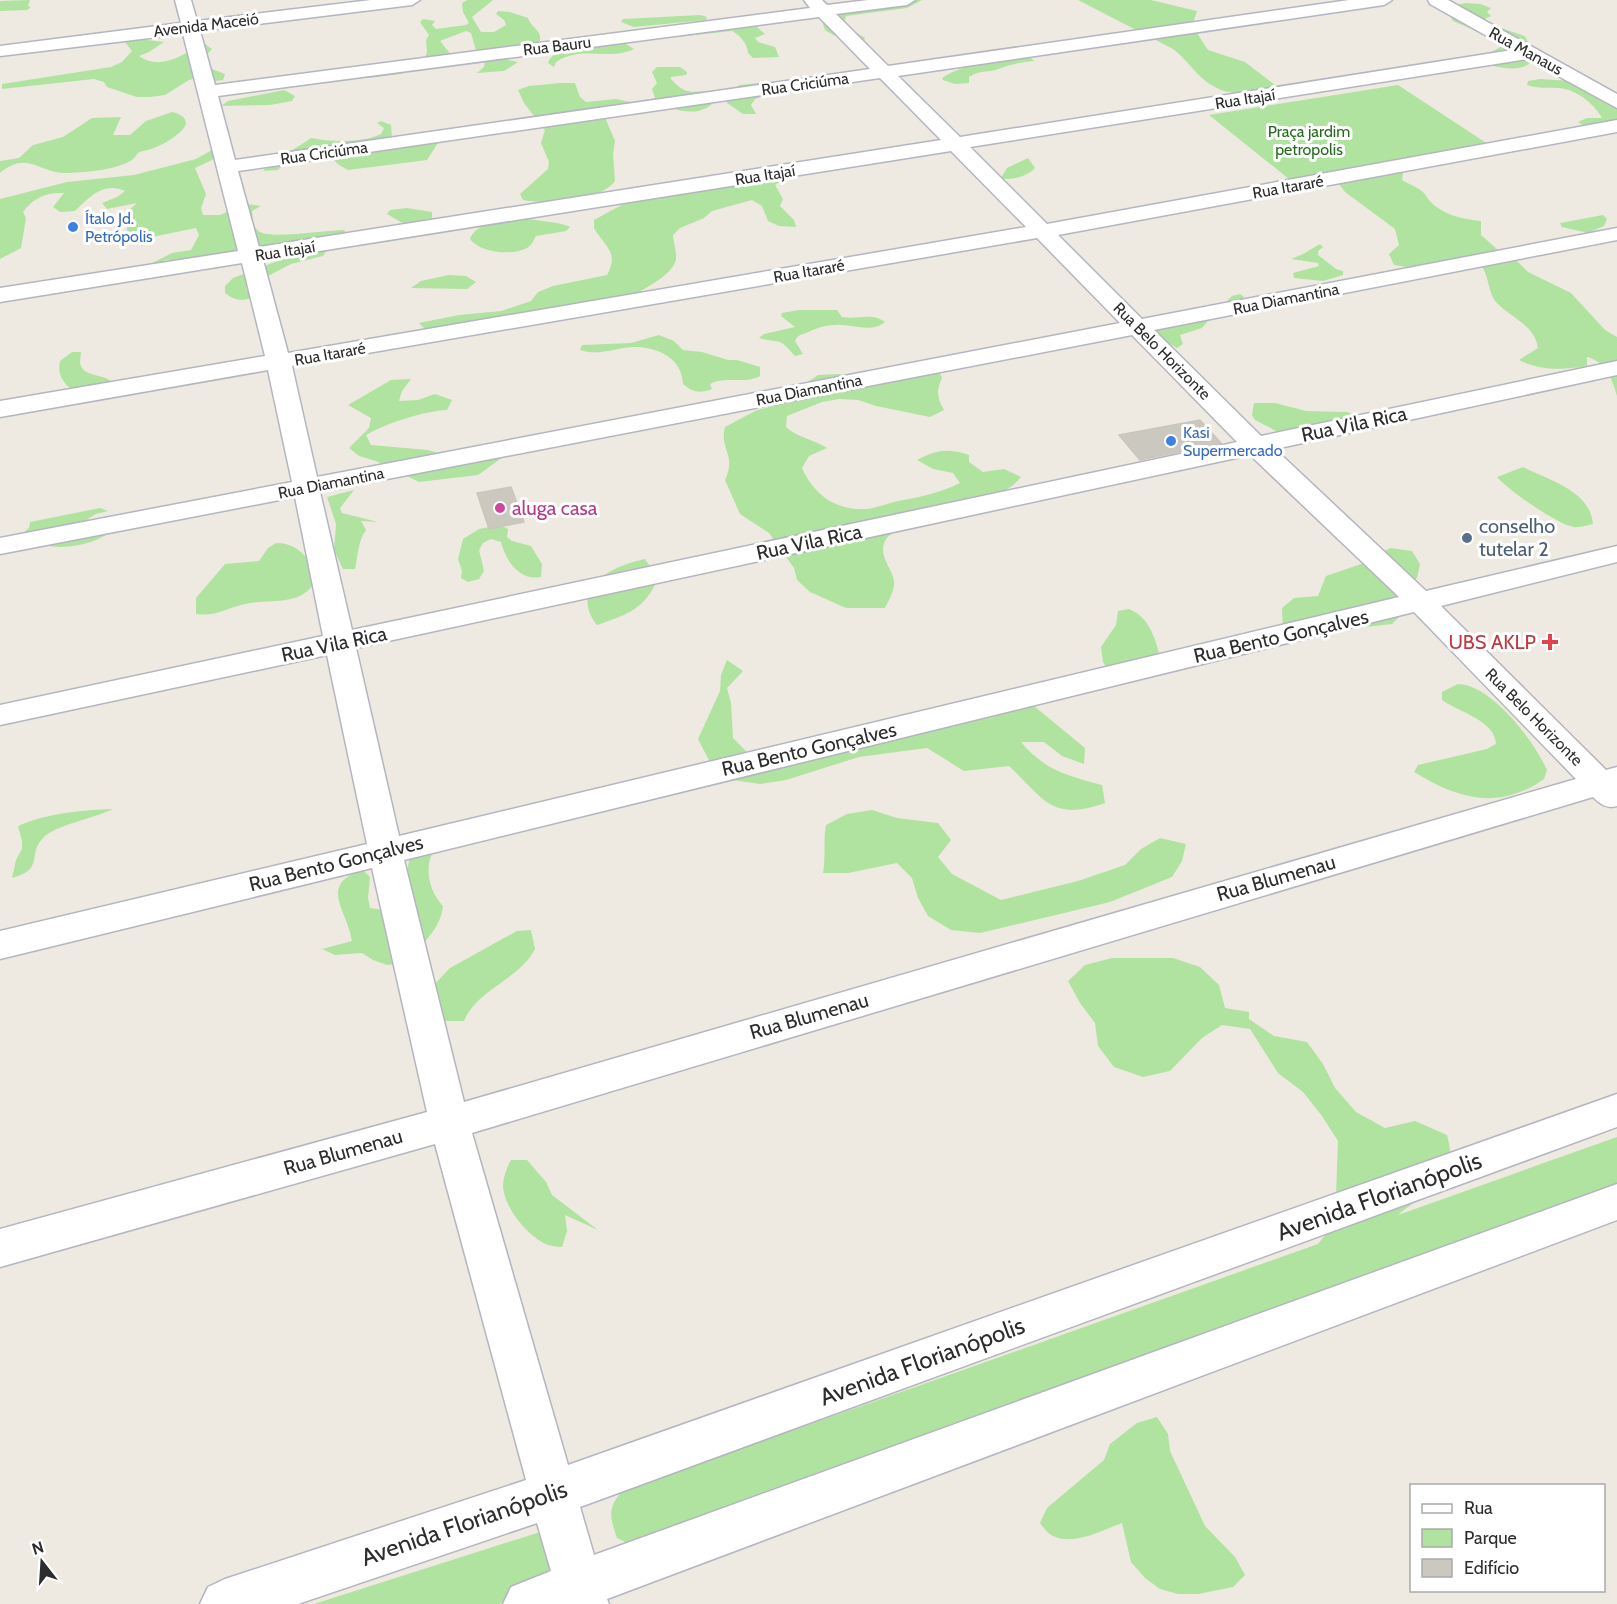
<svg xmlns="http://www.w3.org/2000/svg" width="1617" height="1604" font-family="Cabin,sans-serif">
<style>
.green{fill:#b0e39f}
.building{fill:#cac8bf;stroke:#cac6ba;stroke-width:1.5}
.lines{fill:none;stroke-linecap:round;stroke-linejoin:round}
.minor-casing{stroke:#b4b5c0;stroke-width:3}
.minor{fill:#fff;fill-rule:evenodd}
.shop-dot{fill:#3f7fe0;stroke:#fff;stroke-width:2}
.hotel-dot{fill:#d1479c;stroke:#fff;stroke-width:2}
.service-dot{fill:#5c6f8a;stroke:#fff;stroke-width:2}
.health-dot{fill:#e0444e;stroke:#fff;stroke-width:2}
.labels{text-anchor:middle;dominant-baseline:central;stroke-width:6;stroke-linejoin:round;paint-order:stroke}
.far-street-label{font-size:16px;fill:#2d2d2d;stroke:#fff}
.far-park-label{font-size:16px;fill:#266b1d;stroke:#fff}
.far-shop-label{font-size:16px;fill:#366cbe;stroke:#fff;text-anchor:start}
.street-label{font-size:20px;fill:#2d2d2d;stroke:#fff}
.hotel-label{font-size:20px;fill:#b23c85;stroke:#fff;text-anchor:start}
.service-label{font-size:20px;fill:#4e5e75;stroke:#fff;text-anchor:start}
.health-label{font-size:20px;fill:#be3a42;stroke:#fff;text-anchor:end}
.near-street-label{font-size:24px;fill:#2d2d2d;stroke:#fff}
</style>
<rect width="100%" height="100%" fill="#eeeae1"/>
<!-- green -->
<g class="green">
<path d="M30,0L28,6L31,7L27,10L0,11V1Z"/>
<path d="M467,0H493L472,17L481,32H494L506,25L504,20L496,14L498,11L510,12L528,18C531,28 542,30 540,41L532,46L477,54L471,33L466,31L440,41L452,56L400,74L369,78L365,76L400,60L425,57L427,52L426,40L429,35L420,22L423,19L435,21L432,25L436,29L466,25L469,23L463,12L462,3Z"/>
<path d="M872,0H922L907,8L846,16L845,21L850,29L865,38L864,40C853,43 834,37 825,30L823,24L834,15Z"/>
<path d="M1078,0H1151L1197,11L1194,20L1195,30L1208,50L1245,62L1279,88C1242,95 1221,100 1193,69C1186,61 1181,55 1173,49Z"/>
<path d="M1466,3L1480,4L1491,8L1487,12L1491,16L1482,20L1489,24L1525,36L1531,48L1520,59L1530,63C1519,73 1496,67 1482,63L1486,55L1500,47L1502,42L1453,21L1450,16L1454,5Z"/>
<path d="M700,15L707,17L706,20L634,27L621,22L623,19Z"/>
<path d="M759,24L757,27L765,34L755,38L758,42L775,47L779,57L753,58L748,53C748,45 740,35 732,31L677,37Z"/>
<path d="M139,39L164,42L149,52L139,56C161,72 184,53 205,44L212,49L199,64L225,74L223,80L208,82L202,77L189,80L165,95L150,97H137L107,87L104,82L94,79L2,89V84L111,67L122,62L132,51L125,42Z"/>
<path d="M612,43L626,44L634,49C610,61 582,45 556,62L554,67L548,63C555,43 594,45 612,43Z"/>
<path d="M494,57L518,62L504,71L477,73L484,67L485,62Z"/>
<path d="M1030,57L1034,61C1022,62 1012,64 1001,68C990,73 981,69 969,77V83L955,84L943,80L942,78C968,61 1000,61 1030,57Z"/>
<path d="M657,67H680L687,72L686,75L671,77V79C687,97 691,90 712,92V104C697,118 672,110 656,101L652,89L657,83L652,72Z"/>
<path d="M799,79L779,91L755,99L751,105L756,114H743L727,103L728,97L739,85Z"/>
<path d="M1540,79L1571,81L1617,104V130L1587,128L1578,122L1587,118H1602C1595,105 1579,92 1565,89C1552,86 1541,90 1527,85L1528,81Z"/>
<path d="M560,83H575L580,97L586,102L616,99L630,102L604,115L615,141L613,154L615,181C601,201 546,205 523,200L520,194L548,169L549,162L541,143L545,130L524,103L518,90L529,86Z"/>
<path d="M1398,85L1497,150L1294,183L1209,115Z"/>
<path d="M284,90L295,96L292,101L270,105L221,106L228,101Z"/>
<path d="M172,112C185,115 192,123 179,133C171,140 162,145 151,149C148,150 141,151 138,153C136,155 135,158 132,160C116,170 88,172 69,173C40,175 28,149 0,173V161L19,158L33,145L63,137L92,118L121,117L113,135H130L146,121Z"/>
<path d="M381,121L391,125L392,137L439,131H460L439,141L427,160L348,170L339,165L327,153L284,164L278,170L263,171C277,156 295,150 311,138C332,142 363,143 381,134L384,128L377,123Z"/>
<path d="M212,150L216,158L195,168L206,194L201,208L203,215H220L246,204L261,206L252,211C253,218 252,227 260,232C273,239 326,230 344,230L349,236L328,248L323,256L291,264L266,277L250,282L246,290L261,293C248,301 237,303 225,293V286L233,278L293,255L165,260L164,264L144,267L172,253L191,250L199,235L196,228L147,238L127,236V222L121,217L137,203L107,209L102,203L117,197L125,191C104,181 89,197 75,211L60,212L53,207L64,193C47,192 34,197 23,212L26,218L21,248L0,259V199L67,182L134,175L196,159Z"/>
<path d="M1028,158L1035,168C1028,176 1011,181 1001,178L1007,168Z"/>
<path d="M1399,170L1403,173L1402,180C1408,184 1413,185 1419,189C1423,191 1426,196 1429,200C1442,215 1462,219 1481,221V235L1498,250L1513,257L1528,272L1571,293L1605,330L1617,337V396C1612,379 1606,362 1587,357V366C1563,370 1541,371 1519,360L1538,348C1535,325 1511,318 1497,303C1487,292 1490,276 1480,264L1413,268L1394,265L1389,254L1399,245L1395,229L1345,192L1339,184Z"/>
<path d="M769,176L781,181L775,185L783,199L780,206L794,220L796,227L779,226L768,221L762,206L752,200L712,211L704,218L680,228L673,235C673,242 677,251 676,259C673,275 648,286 636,294L426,330L419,323L459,315L501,311L531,301L538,292L553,286L607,275C620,252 604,246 594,228V220L627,202Z"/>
<path d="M407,208L432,212C435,241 379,244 359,242L404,224L387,214L390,210Z"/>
<path d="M1603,215L1607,219L1604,226L1588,233L1562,227L1560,223Z"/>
<path d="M521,218C533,220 561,222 570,227L566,231L536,236C533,241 532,245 527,248C512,256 480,253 470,239C476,221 505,221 521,218Z"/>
<path d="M1320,244L1323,247L1318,251V255L1336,269L1343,271V275L1323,281L1294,278L1293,273L1319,266L1318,263L1291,259L1303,254Z"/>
<path d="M449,275L466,276L476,282L467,289L411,288L421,281Z"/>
<path d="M1240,294L1244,297L1222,317L1208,321L1202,328L1180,335L1183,344L1177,348L1158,337L1150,323L1225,303L1232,296Z"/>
<path d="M799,310H837L842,317C857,320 872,312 885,322C871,334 850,323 834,325C824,325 815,329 806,333C800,335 798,335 795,341L803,354L795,356C778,336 781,344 759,338L764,334L795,327L781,316L782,313Z"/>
<path d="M659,335L674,341L683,350L702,352L728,360H737L760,367V376C745,385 724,375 710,384L712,389C700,394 692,392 683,384C682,359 660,348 637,347C618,346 600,357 580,350L582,345L631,343Z"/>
<path d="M72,352H81C81,356 80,359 80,362C81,378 106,373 113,383L73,391C63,382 57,375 60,361Z"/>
<path d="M938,369L942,378C936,391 937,398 944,410L930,417L876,406L858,400L839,399L822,402L787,416L786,427C798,438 813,439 827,448L809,456L802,468C814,495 836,511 867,509C877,508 888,503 898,501C920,497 940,493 960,483L953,473L933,469L917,460C937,450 947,448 969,455V462L983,472L1004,469L1021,477C995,511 895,519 885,541C878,556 892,568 894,581C895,590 889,600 885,608H846L810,592L797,580L794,568L769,533L740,514L725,480C737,454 719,450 725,427L755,411L789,401L806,383L818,375L840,374L858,378Z"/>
<path d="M411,379L402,391L399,401L418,400L435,394L452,400L447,410C424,411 387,423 366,435L371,445L428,450L444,455L507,454L478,475L419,482L376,461L359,456L349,448L369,428L371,418L348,405L391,380Z"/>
<path d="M1254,403H1275L1306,411L1347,412L1356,415L1359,419L1280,433L1255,420L1252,415Z"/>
<path d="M1523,467C1548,480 1590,490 1593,524C1588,525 1579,528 1574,527C1558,525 1508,490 1497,477Z"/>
<path d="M354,490L340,508L342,513L378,522L361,521L366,530C358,541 358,555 355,569H343L334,550L336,524L327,497Z"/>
<path d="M100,508L108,511L96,514L88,519L106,535C90,545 63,550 44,545C36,544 28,537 22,534L29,528L30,522Z"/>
<path d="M500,525L508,529L507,537L512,541L531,546L542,564L541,577C519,581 506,561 501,542L491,539L483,543L479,550L484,571L479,579L468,582L461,578L462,571L458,559L463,539L479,529Z"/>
<path d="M276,543C296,542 313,559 316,579C303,608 270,598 245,604C227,608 215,617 196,614V598L225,564L259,561L268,548Z"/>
<path d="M1390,548L1412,551L1420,564L1417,578L1405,587L1398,598L1402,614L1392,624L1347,629L1306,638L1283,639L1282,608L1294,598L1318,596L1326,576L1361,564Z"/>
<path d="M645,559L653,571L656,583C642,611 625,615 597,625C568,586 613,566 645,559Z"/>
<path d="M1129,609C1149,617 1155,637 1160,657L1108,670L1103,662L1101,647L1116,625L1118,611Z"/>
<path d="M727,660L743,671L727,688L731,703L733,738L747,752L772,750L1053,697L1034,706L1085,748L1084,764L1062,756L1044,742H1021C1044,770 1068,776 1102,785L1105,803C1051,822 1044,799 1009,766L964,771L927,748L859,757L786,780L760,784L733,780L715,772L698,739L720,691L721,675Z"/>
<path d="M1458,684C1492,685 1534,741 1547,770L1544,779C1499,811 1458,799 1414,772L1418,765L1487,749L1496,744C1495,720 1458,712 1442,700V692Z"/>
<path d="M113,809C95,818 56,825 44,837C26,854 46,869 12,878L16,860L22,849V841L18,826C47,813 82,810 113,809Z"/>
<path d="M872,810L897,818L938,823L951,840L938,857L952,874L1001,900L1078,881L1125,865L1141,849L1160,838L1186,844L1182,861L1172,877L1110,902L980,933L951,930L928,916L918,898L912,878L897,863L848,873H823C826,856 823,841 826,825L847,814Z"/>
<path d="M412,849L434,850C423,868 430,892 443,906C441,929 419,948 404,963L387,965L373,960L362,953L335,955L322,949L352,941C348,911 317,884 363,870L370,877L368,898L370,908L383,910L407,870Z"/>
<path d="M531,930L535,949C519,980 477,989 464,1021H436L429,990L450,968L517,931Z"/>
<path d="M1112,958H1173L1200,967L1219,985L1225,1008L1249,1012V1019L1274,1036L1307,1042L1323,1064L1335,1088L1356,1112L1385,1128L1415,1121L1447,1135C1462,1195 1433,1184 1398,1215L1617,1137V1187L634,1546L617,1538C610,1517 607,1509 622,1491L1318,1244L1335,1223L1338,1141L1322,1116L1303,1092L1278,1073L1250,1029L1222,1025L1202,1038L1170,1071L1143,1077L1114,1067L1098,1046L1095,1023L1080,1003L1068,981L1085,965Z"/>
<path d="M511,1160H527L546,1182L552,1195L598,1230L565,1215L567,1231L562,1247C558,1247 552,1246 548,1245C528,1237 505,1209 503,1187C503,1177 507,1168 511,1160Z"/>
<path d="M1157,1417L1168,1434L1170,1451L1205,1526L1235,1557L1245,1575L1233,1587L1198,1594H1178L1160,1589L1145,1578L1131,1562L1122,1523C1102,1530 1075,1546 1053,1536C1048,1534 1043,1527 1040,1523L1047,1508L1104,1460L1110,1444L1137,1423Z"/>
<path d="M537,1533L555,1538L564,1557L545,1589L499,1604H314Z"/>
</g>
<!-- building -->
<g class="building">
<path d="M1200,420L1221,443L1140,460L1119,435Z"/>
<path d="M511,487L524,522L489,529L477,493Z"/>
</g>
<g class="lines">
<defs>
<path id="minor" d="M175,0H191L197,21L371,0H420L412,5L200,31L215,85L810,8L804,0H822L827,5L868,0H915L907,5L836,14L888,66L1349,0H1392L1384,5L898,76L960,137L1512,50L1430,4L1428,0H1448L1617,94V108L1527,59L970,147L1047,224L1617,120V132L1058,235L1142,319L1617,228V240L1154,330L1261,436L1617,361V375L1275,449L1426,591L1617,546V562L1441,606L1606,770L1617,767V806C1607,809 1600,804 1593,797L472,1133L568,1465L1617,1094V1127L580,1507L594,1555L1617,1184V1220L607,1599L609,1604H503L511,1587L551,1571L537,1523L298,1604H200L208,1587L225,1579L526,1480L435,1144L0,1267V1229L427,1112L372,868L0,959V931L367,844L327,655L0,725V705L323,636L295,497L0,554V538L292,482L268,370L0,417V401L265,356L242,263L0,302V288L238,251L183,34L0,56V46L181,23ZM819,17L870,69L235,160L218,96ZM880,78L941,140L259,247L238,171ZM951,151L1026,227L288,353L263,260ZM1037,238L1120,323L317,477L292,366ZM1132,335L1237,442L352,630L320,492ZM1250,455L1399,597L399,836L356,648ZM1414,612L1576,779L464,1102L404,860Z"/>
</defs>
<!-- minor casing -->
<use href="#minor" class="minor-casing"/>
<!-- minor -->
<use href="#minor" class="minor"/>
</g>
<!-- markers -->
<g class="shop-dot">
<circle cx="73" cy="227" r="6"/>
<circle cx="1171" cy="441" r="6"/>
</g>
<circle class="hotel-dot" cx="500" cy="508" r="6"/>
<circle class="service-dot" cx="1467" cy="538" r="6"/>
<path class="health-dot" d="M1547 633h6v6h6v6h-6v6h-6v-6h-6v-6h6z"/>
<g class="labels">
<!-- far-street labels -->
<g class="far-street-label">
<text transform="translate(206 25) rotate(-7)">Avenida Maceió</text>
<text transform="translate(557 46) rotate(-7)">Rua Bauru</text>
<text transform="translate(1526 51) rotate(29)">Rua Manaus</text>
<text transform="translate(805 84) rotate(-8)">Rua Criciúma</text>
<text transform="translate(1245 99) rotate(-9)">Rua Itajaí</text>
<text transform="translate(324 153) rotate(-8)">Rua Criciúma</text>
<text transform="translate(765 175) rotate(-9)">Rua Itajaí</text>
<text transform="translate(1288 187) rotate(-10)">Rua Itararé</text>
<text transform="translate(285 251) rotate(-9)">Rua Itajaí</text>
<text transform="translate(809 271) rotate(-10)">Rua Itararé</text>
<text transform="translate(1286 299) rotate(-11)">Rua Diamantina</text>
<text transform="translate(1162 351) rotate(45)">Rua Belo Horizonte</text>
<text transform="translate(330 354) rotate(-10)">Rua Itararé</text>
<text transform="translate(809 390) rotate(-11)">Rua Diamantina</text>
<text transform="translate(331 483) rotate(-11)">Rua Diamantina</text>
<text transform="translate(1534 717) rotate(45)">Rua Belo Horizonte</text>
</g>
<!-- far-park labels -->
<g class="far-park-label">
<text x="1309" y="131">Praça jardim<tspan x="1309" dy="18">petropolis</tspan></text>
</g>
<!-- far-shop labels -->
<g class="far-shop-label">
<text x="85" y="218">Ítalo Jd.<tspan x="85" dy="18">Petrópolis</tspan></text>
<text x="1183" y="432">Kasi<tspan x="1183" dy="18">Supermercado</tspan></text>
</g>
<!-- street labels -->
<g class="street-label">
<text transform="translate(1354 424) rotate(-12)">Rua Vila Rica</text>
<text transform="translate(809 542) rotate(-12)">Rua Vila Rica</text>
<text transform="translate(1281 636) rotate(-13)">Rua Bento Gonçalves</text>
<text transform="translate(334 644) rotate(-12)">Rua Vila Rica</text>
<text transform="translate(809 749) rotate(-13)">Rua Bento Gonçalves</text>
<text transform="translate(336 863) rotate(-14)">Rua Bento Gonçalves</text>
<text transform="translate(1276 878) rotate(-16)">Rua Blumenau</text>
<text transform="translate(809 1016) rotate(-16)">Rua Blumenau</text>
<text transform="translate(343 1152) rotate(-16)">Rua Blumenau</text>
</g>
<!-- hotel labels -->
<g class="hotel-label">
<text x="512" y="508">aluga casa</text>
</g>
<!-- service labels -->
<g class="service-label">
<text x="1479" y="526">conselho<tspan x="1479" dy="23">tutelar 2</tspan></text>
</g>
<!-- health labels -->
<g class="health-label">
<text x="1536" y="642">UBS AKLP</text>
</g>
<!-- near-street labels -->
<g class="near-street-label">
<text transform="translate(1379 1196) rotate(-20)">Avenida Florianópolis</text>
<text transform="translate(922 1361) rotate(-20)">Avenida Florianópolis</text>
<text transform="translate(464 1523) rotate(-19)">Avenida Florianópolis</text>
</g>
</g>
<!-- legend -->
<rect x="1410" y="1484" width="195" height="108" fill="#ffffff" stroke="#ababab" stroke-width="1.5"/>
<rect x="1422" y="1504" width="30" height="9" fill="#ffffff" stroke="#ababab" stroke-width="1.5"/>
<text x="1464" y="1514" font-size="18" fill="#2d2d2d">Rua</text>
<rect x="1422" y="1529" width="30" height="18" fill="#b0e39f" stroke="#ababab" stroke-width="1.5"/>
<text x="1464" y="1544" font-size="18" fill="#2d2d2d">Parque</text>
<rect x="1422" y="1559" width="30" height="18" fill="#cac8bf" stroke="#ababab" stroke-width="1.5"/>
<text x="1464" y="1574" font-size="18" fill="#2d2d2d">Edifício</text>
<!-- north arrow -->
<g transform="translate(42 1562) rotate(343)" stroke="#ffffff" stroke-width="4.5" paint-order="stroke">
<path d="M0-4.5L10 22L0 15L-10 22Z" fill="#2d2d2d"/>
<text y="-9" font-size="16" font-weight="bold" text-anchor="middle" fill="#2d2d2d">N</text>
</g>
</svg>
